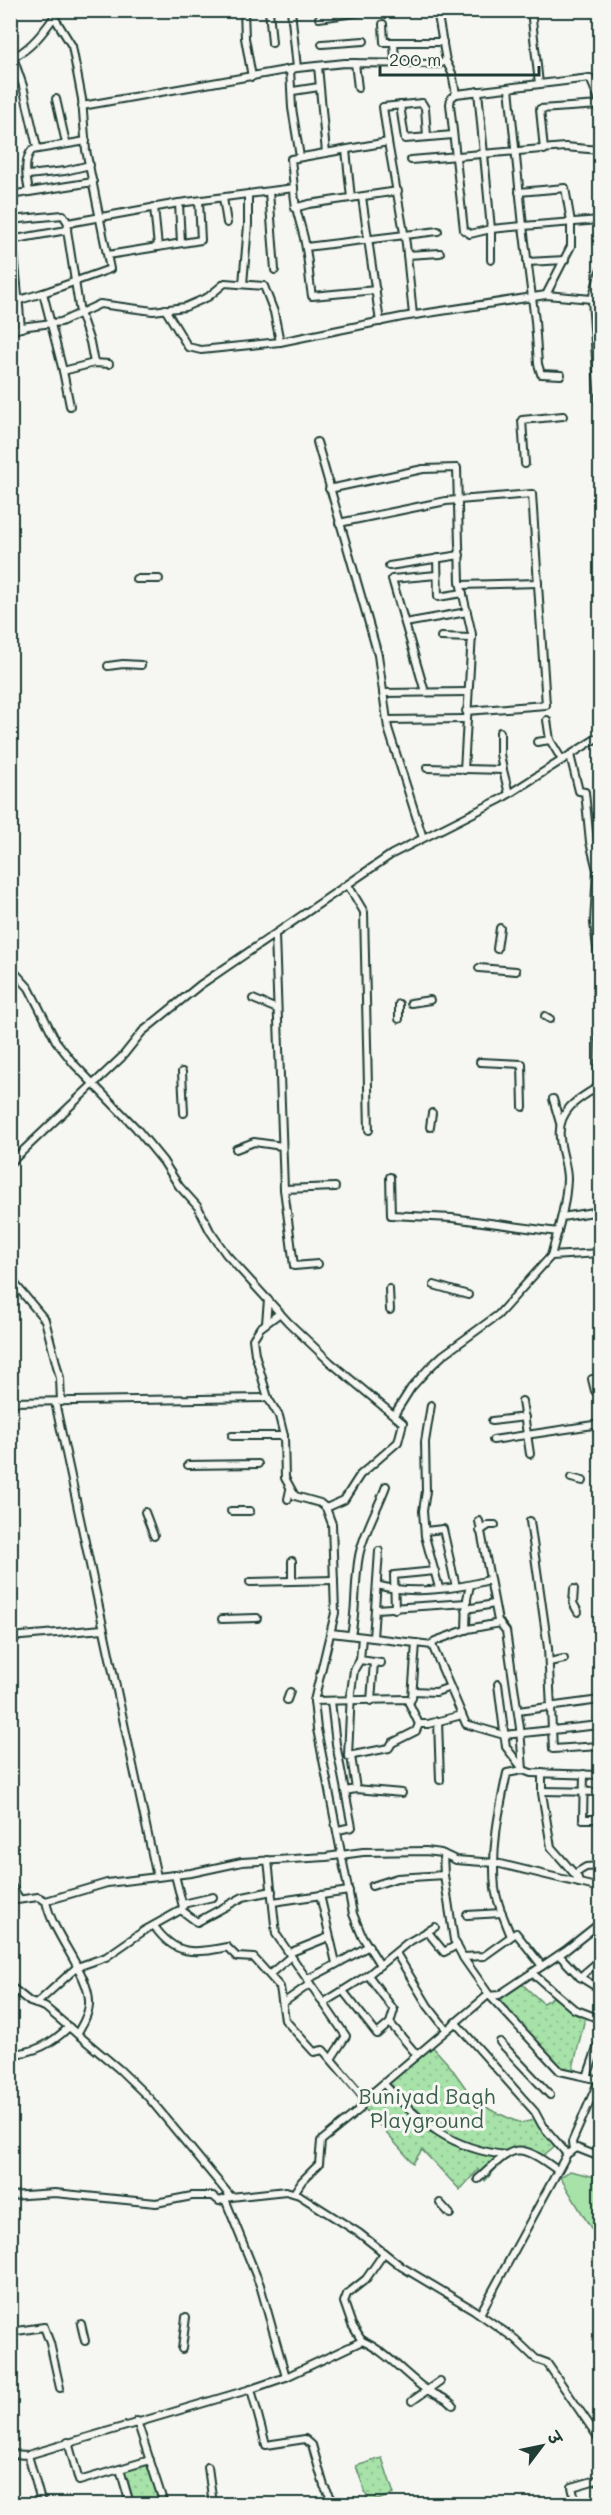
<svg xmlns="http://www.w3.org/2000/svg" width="611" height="2515" font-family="Mali,'Playpen Sans Deva',sans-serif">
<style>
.grass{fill:url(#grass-dots);stroke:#63906e;stroke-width:1.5}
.garden{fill:#a7e2a9;stroke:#63906e;stroke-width:1.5}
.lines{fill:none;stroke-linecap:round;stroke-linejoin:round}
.minor-casing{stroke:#1f3d34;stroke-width:10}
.minor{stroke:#f6f6f2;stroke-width:6}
.labels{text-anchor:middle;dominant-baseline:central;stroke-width:6;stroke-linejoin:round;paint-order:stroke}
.park-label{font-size:21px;fill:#3a5e4b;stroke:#f6f6f2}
</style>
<defs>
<pattern id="grass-dots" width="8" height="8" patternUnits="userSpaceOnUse" patternTransform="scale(1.5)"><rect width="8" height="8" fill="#a7e2a9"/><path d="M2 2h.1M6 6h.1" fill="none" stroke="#8fc392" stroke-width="1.8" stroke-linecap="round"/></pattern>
</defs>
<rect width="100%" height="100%" fill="#f6f6f2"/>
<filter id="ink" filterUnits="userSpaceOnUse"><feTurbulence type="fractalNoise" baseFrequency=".0167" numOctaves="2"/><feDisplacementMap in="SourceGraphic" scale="12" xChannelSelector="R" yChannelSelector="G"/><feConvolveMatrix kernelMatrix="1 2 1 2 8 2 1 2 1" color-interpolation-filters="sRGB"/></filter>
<g filter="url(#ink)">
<!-- grass -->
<g class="grass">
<path d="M522,1984L543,2003L553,1997L585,2018L572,2072L560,2071L494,1998Z"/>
<path d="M431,2045L450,2066L470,2094L491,2110L520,2123L539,2119L555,2146L540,2158L512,2150L485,2181L478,2170L460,2190L422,2150L413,2163L362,2106Z"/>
<path d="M382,2458L394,2494L369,2503L356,2466Z"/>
<path d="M147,2464L160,2504H135L124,2471Z"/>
</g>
<!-- garden -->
<path class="garden" d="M570,2171L600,2178V2243L560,2177Z"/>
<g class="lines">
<defs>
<g id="minor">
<path d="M58,10L54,17L72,46L82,99L86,150L110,269L43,293L63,371L94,363L109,364"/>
<path d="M244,10L245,38L252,77"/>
<path d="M269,10L272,43"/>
<path d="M291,10L297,68"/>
<path d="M437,10L446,61L452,73L456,94L590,78L600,102"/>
<path d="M531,10L539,84"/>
<path d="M184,14L214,10"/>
<path d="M319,18L376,10"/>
<path d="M383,24L384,42H443"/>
<path d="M394,42L395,63"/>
<path d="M322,44L364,41"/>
<path d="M13,57L23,86L37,147"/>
<path d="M11,58C29,51 43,33 54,17"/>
<path d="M355,63L358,88"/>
<path d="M318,66L326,153"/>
<path d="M290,69L292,108L300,157"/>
<path d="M509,88L523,226L600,220"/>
<path d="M293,91L319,87"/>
<path d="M478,91L491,229L523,226L535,321L538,364L541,374L561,375"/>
<path d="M456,94L451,98L450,104L464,230L470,234L491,229V260"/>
<path d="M56,99L66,143"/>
<path d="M400,105L405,139L453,135"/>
<path d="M82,106L297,68L345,63L439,64L446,61"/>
<path d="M388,142L383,107L422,103L425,108L427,136"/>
<path d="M346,150L351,198"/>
<path d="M544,150L540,109L600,105"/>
<path d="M411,160L565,147L600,150"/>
<path d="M28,175L65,171L90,165"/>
<path d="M294,188C294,213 303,226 306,249C309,265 309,280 312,296L376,290"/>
<path d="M29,191C26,178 23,160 32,150L86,141"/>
<path d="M269,192L275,270"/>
<path d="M519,192L565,188L571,222V246L546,295"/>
<path d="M10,195L93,182"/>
<path d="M362,197L380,322"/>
<path d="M223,198L227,223"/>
<path d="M179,203L181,243"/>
<path d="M154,207L158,247"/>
<path d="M294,208L309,204L398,191"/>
<path d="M10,220L63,215L68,223L67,230L80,313L90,342L94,363"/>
<path d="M11,220L21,328"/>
<path d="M68,223L179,203L294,188L291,159L388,142L406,244L413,315"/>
<path d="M10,240L67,230"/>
<path d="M306,247L438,231"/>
<path d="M108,255L201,240L199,201"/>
<path d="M407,255L440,253"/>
<path d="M527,262L565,260"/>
<path d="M600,271L592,299L600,418"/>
<path d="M243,284L248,225V196"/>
<path d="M19,300L43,293"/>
<path d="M165,309L188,347L201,350L280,342L402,317L546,295L592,299"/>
<path d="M10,331L28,326L61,322L100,304L153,311L185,307L208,297L225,283L264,286L274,312L280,342"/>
<path d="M63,371L70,406"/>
<path d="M317,442L378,655L388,728L423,838"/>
<path d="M525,464L522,420L563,416"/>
<path d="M329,489L423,469L457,468L460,582L472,634L464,770"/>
<path d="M339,523L446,501L532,494L546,705L466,711"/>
<path d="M437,558L438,597L463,593"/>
<path d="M389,566L460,555"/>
<path d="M136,579H159"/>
<path d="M461,585L538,583"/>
<path d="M405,623L467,612"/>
<path d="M441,637L472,638"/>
<path d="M108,666L123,664L141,665"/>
<path d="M425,692L392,579L437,575"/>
<path d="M383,693L468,692"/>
<path d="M387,720L465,719"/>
<path d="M547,720L550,740L562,760"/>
<path d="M500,732V754L503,770"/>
<path d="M537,742L550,740"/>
<path d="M570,755L579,791L585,792L590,842L597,870L594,923L600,974"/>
<path d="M427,768L503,770L509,794"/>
<path d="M348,885L364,912L369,1130"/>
<path d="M275,935L284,1189L294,1266L318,1264"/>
<path d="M497,949L500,928"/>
<path d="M10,967L29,988L56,1041L74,1064L136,1128L163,1161L179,1186L198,1207L210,1231L226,1254L288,1322L330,1362L403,1423L398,1442L360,1475L344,1500L326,1508"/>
<path d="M479,968L516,971"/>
<path d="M253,999L277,1009"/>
<path d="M411,1003L430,1000"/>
<path d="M545,1016L550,1019"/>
<path d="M399,1019V1004"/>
<path d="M480,1062L522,1064L523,1107"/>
<path d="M182,1072L184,1113"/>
<path d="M553,1099L560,1123"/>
<path d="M430,1127L432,1113"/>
<path d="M236,1149L254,1142L282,1146"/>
<path d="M10,1163L122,1057L142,1032L200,985L392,854L501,799L600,736"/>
<path d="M390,1177L391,1215L452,1218L558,1232"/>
<path d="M284,1189L335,1187"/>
<path d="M562,1217L600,1211"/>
<path d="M551,1256C558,1230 566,1206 567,1179C567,1165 561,1152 560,1138C557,1111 577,1099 598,1087L600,988"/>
<path d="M10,1278L45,1320L60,1378L61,1402"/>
<path d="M434,1285L468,1295"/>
<path d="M389,1289L390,1310"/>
<path d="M280,1313L260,1328L253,1339L255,1354L268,1398L279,1416L284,1436L285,1478L295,1496L320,1503L326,1508L332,1524L335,1613L314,1701L317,1729L353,1914L362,1936L380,1965"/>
<path d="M266,1323L268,1300"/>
<path d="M592,1379L595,1391"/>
<path d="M522,1401L530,1454"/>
<path d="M10,1402L268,1398"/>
<path d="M55,1402L157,1877"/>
<path d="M431,1405L425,1442L426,1491L423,1511L425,1536L439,1588"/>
<path d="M394,1415L411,1388L428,1369L443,1355L498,1315L551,1256L600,1253"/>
<path d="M492,1421L525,1417"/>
<path d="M232,1436H284"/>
<path d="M493,1440L600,1424"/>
<path d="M188,1465L258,1464"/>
<path d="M571,1478L583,1481"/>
<path d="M288,1499L290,1490"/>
<path d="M231,1511H250"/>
<path d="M145,1512L154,1536"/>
<path d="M479,1521L498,1621L506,1631L520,1728L523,1770"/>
<path d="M530,1521L548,1648L553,1749L600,1746"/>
<path d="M425,1531L443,1529L456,1587"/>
<path d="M480,1531L489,1525H495"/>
<path d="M292,1580V1561"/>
<path d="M250,1582L334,1580"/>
<path d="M377,1585C409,1595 457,1589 489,1580"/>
<path d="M574,1589L573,1603L578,1612"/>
<path d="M376,1609L467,1603"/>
<path d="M395,1609L394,1575L435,1571"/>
<path d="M466,1609L494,1604"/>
<path d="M222,1619L257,1618"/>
<path d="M466,1630L467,1599L470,1585"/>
<path d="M331,1633L432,1645L466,1724L504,1735L600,1725"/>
<path d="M351,1635C357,1609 354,1582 359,1556C363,1534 378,1508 386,1486"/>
<path d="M10,1637L103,1629"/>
<path d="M362,1637L360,1660L354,1670L351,1692L348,1756L389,1748L392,1743L416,1731L419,1724"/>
<path d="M373,1638L379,1551"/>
<path d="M432,1645L435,1641L468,1629L500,1623"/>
<path d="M360,1660L381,1663"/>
<path d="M549,1662L564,1659"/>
<path d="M498,1684L506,1747L523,1769"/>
<path d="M413,1691L436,1692L450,1687"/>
<path d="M287,1700L290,1692"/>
<path d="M314,1701L407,1699L419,1724"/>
<path d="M331,1701L336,1744L352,1827L338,1830"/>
<path d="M371,1701L374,1662"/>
<path d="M409,1703L412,1698L416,1643"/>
<path d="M518,1711L600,1700"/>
<path d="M438,1721L440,1780"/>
<path d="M419,1724H428L462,1715"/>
<path d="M351,1756L356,1789"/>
<path d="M542,1773V1793L551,1847L578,1878L579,1883"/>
<path d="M584,1774L583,1819H600"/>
<path d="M345,1791L356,1789L402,1793"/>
<path d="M542,1791L600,1792"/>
<path d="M443,1854L444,1875L454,1940L464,1959L490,1996L560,2071L600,2080"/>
<path d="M268,1860L276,1934L346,2036L331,2059"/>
<path d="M574,1874L586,1867L600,1866"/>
<path d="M10,1884L19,1898"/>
<path d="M372,1886L397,1878L444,1875"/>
<path d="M320,1895L336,1963"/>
<path d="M10,1901L38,1897L46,1901"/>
<path d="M273,1902L349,1891"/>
<path d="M183,1904L213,1897"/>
<path d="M181,1910L197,1922L243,1897L272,1891"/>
<path d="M467,1915L502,1913"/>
<path d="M154,1926C175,1956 194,1954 227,1947L237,1957L254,1958L280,1987L285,2020L314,2052L323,2050L365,2099"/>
<path d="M427,1931L444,1952L457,1945"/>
<path d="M511,1936C505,1921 497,1904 495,1888C491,1848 499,1811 507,1773L523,1770L531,1773L600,1775"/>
<path d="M289,1953L329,1937"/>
<path d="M396,1953L428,2006L446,2029"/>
<path d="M559,1955L580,1977L593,1985"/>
<path d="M463,1957L484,1956L516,1933L542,1966"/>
<path d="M532,1973L574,2009L600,2019"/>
<path d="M270,1974L291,1956"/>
<path d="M580,1977L600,1960"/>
<path d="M307,1979C328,1970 348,1957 369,1946"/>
<path d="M10,1986L30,2002L45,2007L119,2069L149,2098L231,2197"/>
<path d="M343,1991L377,2034L390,2023L394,2010L368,1975"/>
<path d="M283,2003L310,1984"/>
<path d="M323,2003L368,1975L407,1943L435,1927"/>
<path d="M36,2004L77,1967L106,1957L145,1930L181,1910L183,1907L175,1875"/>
<path d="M455,2022L535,2112L542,2125L567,2154"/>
<path d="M390,2023L417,2055"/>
<path d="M77,2034C82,2025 89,2014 89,2004C91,1975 52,1935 46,1901L107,1883L191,1873L242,1862L326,1857L363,1852L426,1851L441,1853L456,1860L496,1863L600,1888"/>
<path d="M500,2042L550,2095"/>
<path d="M10,2054C35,2053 51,2044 69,2027"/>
<path d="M587,2077L600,2040"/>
<path d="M384,2084C421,2123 451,2149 506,2155"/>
<path d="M573,2150L572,2142L599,2080"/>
<path d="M478,2179C514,2147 515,2139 557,2170"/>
<path d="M294,2193L302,2181L319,2164L321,2141L359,2110L365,2099L487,1996L499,1995L566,1950L600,1923"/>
<path d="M10,2196L55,2193L156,2203L192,2196H213L219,2201L231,2197L286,2191L299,2195L359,2233L402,2267L474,2310L515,2339L536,2359L547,2363L600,2440"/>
<path d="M225,2199L260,2285L286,2377"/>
<path d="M440,2203L450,2214"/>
<path d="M480,2314L567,2154L577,2148L600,2157"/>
<path d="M81,2324L85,2341"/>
<path d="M10,2332L44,2327L50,2343L60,2388"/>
<path d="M362,2341C383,2349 406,2375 424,2388C434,2395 444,2396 453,2405"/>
<path d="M182,2349L186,2317"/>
<path d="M412,2401L440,2381"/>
<path d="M137,2421L164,2504"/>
<path d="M68,2442L79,2481L150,2460"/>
<path d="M10,2454L28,2455L251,2389"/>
<path d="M28,2455L42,2504"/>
<path d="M208,2467L213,2504"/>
<path d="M120,2469L130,2504"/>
<path d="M335,2504L324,2486L312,2445L305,2439L266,2445L251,2389L286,2377L362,2341L352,2325L344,2302L347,2294L366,2279L384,2253"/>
<path d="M576,2504L572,2487L600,2479"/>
</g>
</defs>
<!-- minor casing -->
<use href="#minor" class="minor-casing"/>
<!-- minor -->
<use href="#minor" class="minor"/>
</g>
</g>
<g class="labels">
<!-- park labels -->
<g class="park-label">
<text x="427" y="2095">Buniyad Bagh<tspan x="427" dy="24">Playground</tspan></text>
</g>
</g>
<!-- margin -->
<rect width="611" height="2515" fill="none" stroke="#f6f6f2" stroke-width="36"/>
<rect x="18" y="18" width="575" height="2479" fill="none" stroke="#1f3d34" stroke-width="2" filter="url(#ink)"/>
<!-- north arrow -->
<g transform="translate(542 2446) rotate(58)" stroke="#f6f6f2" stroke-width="4.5" paint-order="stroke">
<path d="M0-4.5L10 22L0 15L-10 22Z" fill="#1f3d34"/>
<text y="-9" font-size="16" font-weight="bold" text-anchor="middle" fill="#1f3d34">उ</text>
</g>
<!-- scale -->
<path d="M380 66v9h159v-9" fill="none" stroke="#1f3d34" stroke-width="3"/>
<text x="389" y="66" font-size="18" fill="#1f3d34" stroke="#f6f6f2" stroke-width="4.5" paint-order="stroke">200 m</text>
</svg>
